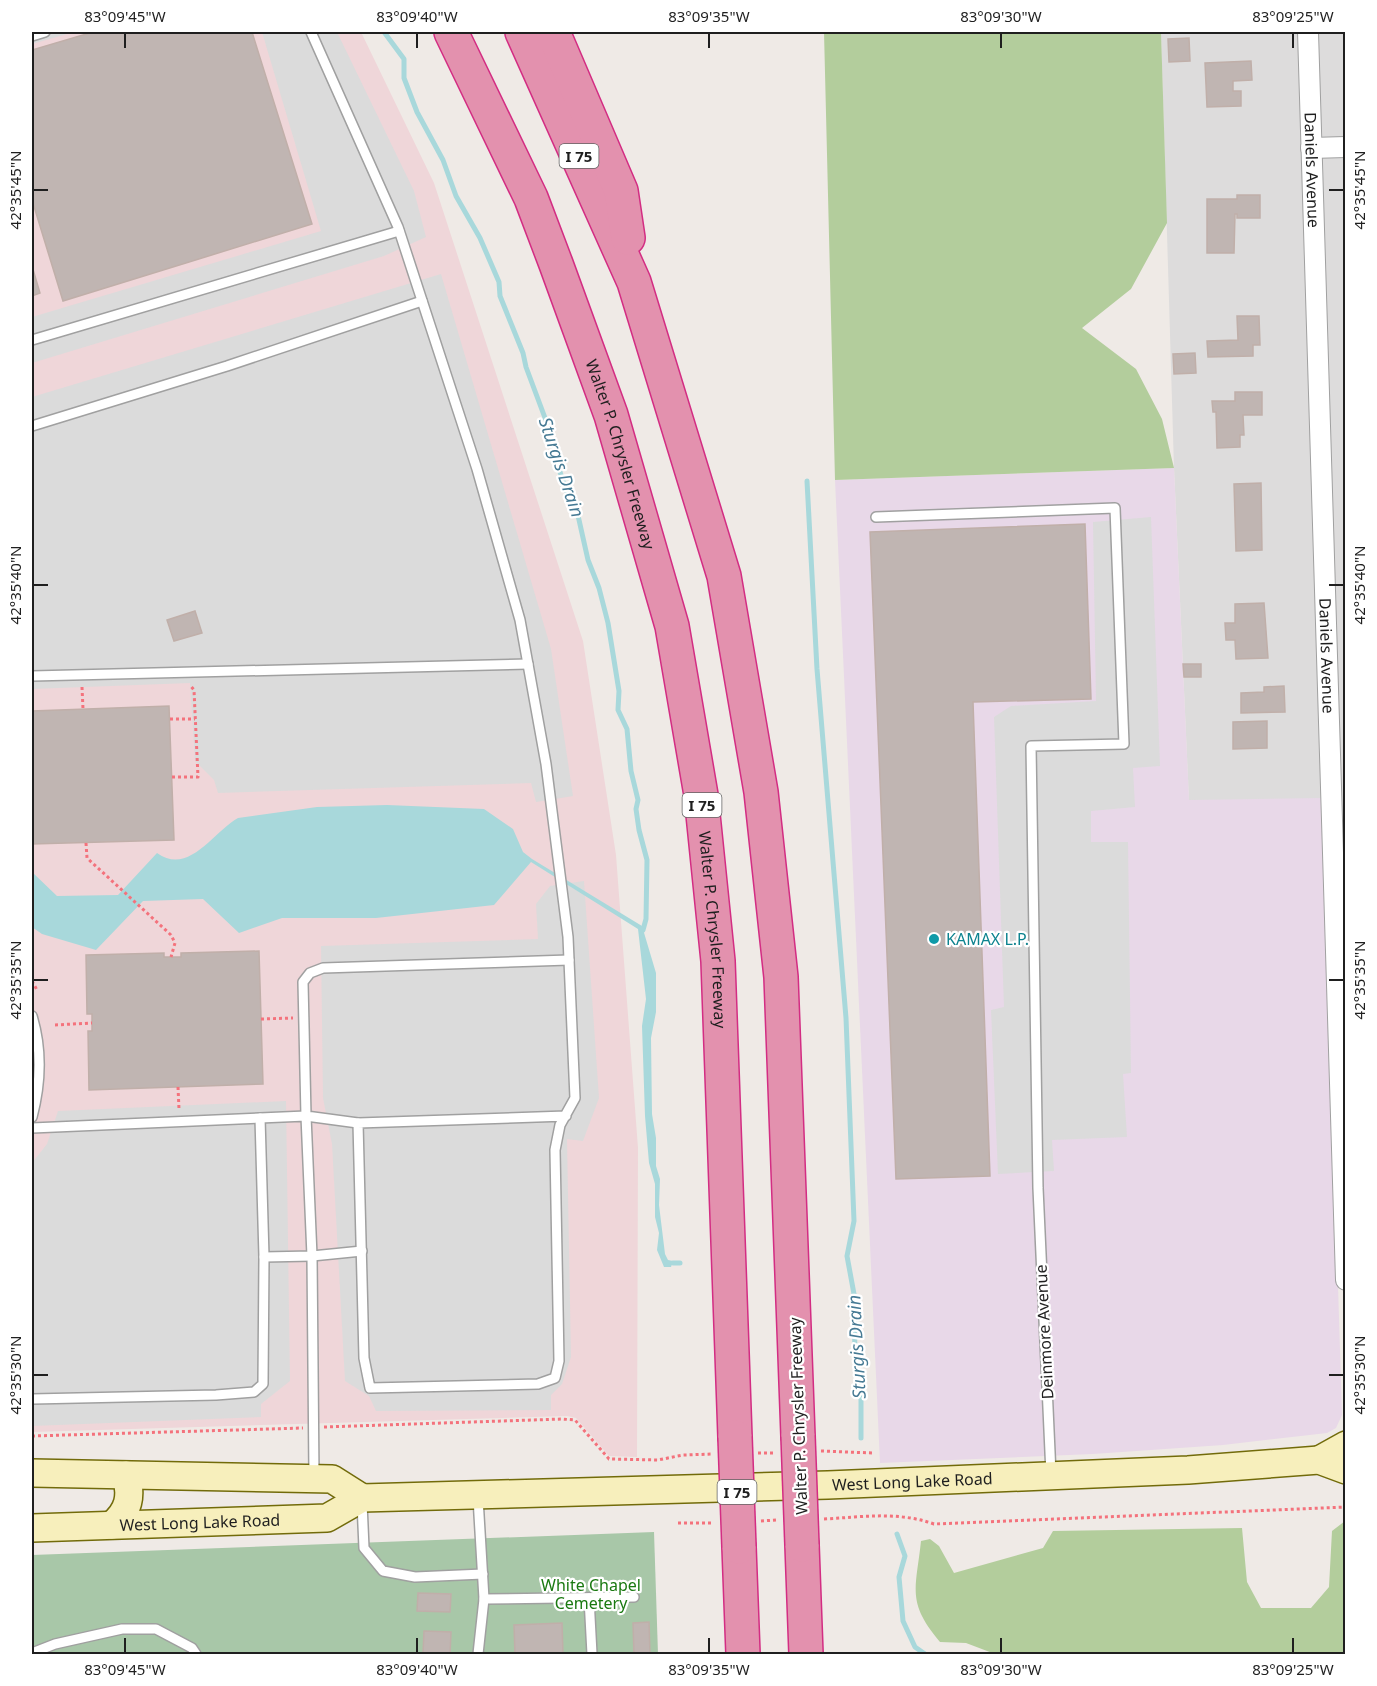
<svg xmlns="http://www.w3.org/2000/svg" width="1377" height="1686" font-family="'Noto Sans',sans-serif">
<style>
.residential{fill:#dddcdc}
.commercial{fill:#efd6d9}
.industrial{fill:#e8d8e8}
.forest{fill:#b3cd9c}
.cemetery{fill:#a8c7a8}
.parking{fill:#dbdbdb}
.water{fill:#a8d8db}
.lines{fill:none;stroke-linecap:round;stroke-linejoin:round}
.stream{stroke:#a8d8db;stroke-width:5}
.building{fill:#c0b5b2;stroke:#c0afa9;stroke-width:1.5}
.lane-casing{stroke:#a0a0a0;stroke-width:12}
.street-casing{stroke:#a0a0a0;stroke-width:22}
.secondary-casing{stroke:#726b0a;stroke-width:30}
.highway-casing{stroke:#d32d83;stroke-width:36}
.path{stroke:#f4727c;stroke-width:3;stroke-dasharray:3 3;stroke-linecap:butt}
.lane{stroke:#fff;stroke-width:9}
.street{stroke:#fff;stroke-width:20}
.secondary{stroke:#f7efbc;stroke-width:27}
.highway{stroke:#e391ae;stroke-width:33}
.highway-bridge-casing{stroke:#d32d83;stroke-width:36;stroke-linecap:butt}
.highway-bridge{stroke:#e391ae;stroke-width:33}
.ticks{fill:none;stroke:#1f1f1f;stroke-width:2}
.culture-dot{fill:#0f9aa8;stroke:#fff;stroke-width:2}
.labels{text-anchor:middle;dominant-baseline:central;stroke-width:4.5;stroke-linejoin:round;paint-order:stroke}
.shield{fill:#fff;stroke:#626262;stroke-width:1.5}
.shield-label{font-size:15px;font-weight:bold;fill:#1f1f1f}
.street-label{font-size:16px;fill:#1f1f1f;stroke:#fff}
.culture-label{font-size:16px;fill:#0d838f;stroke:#fff;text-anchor:start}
.park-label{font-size:16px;fill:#1a7911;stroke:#fff}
.water-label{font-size:18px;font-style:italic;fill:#467a94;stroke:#fff}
.neatline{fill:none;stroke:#1f1f1f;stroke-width:2}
.ticks-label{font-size:15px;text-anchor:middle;fill:#1f1f1f}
</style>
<rect width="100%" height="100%" fill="#efeae6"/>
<!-- residential -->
<path class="residential" d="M1161,32H1345V1176L1189,801L1174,468Z"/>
<!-- commercial -->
<path class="commercial" d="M32,32H361L434,183L583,641L616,855L638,1148L637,1457L609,1456L576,1418L567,1416L32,1432Z"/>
<!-- industrial -->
<path class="industrial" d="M1174,468L1189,800L1323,798L1342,1415L1336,1428L1327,1433L1223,1445L1093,1454L880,1463L835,480Z"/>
<!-- forest -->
<g class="forest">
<path d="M824,32H1161L1167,223L1131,289L1082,328L1136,369L1162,419L1174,468L835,480Z"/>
<path d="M1345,1521V1654H995L966,1643L940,1642C906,1602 916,1589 921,1541L930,1539L939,1546L954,1573L1043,1548L1053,1531L1242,1528L1247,1582L1261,1608H1311L1329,1587L1332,1531Z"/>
</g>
<!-- cemetery -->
<path class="cemetery" d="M654,1532L658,1654H32V1555Z"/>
<!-- parking -->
<g class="parking">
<path d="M32,32H74L32,44Z"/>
<path d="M262,32H337L414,191L426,237L384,256L32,363V317L321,231Z"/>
<path d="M441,274L551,649L573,796L536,802L531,783L218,793L214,780L195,761L190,683L32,689V397Z"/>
<path d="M1151,517L1160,766L1133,768L1135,807L1091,811V842H1128L1131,1073L1123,1074L1127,1137L1052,1140L1054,1171L998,1174L991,1010L1004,1007L994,717L1011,706L1096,701L1093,522Z"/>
<path d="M584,881L599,1098L583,1141L567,1139L571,1357L562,1384L551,1395V1410L376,1411L369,1396L345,1381L332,1144L323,1098L321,946L538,939L536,904L550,886Z"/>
<path d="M286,1101L290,1381L261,1404V1417L32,1426V1163L47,1144L58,1111Z"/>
</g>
<!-- water -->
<path class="water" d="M387,805L484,809L513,829L523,852L532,859L642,926L656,973V1012L651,1038L652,1114L656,1138V1166L660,1179L659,1205L665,1254L668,1260L673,1261L671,1267H664L657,1250L659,1233L655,1217V1184L649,1163L645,1116L642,1026L646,999L638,929L531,862L494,905L376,918H282L239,933L203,899L143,901L96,950L42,934L32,927V872L57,896L118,895L157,853C189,876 213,832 238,818L317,807Z"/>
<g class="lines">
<!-- stream -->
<g class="stream">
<path d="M384,32L404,59V78L417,112L443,160L456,196L480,238L499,282L500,296L523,353L526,367L554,442L559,469L570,501L577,511L588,560L599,588L608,623L619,691L618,710L627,729L631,771L638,800L636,809L639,830L647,860L646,919L643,930"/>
<path d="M807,481L817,669L846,1018L854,1221L847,1256L854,1294L855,1358L861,1396V1438"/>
<path d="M673,1263H680"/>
<path d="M897,1534L905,1556L899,1577L903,1621L915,1647L925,1654"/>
</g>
</g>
<!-- building -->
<g class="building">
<path d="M93,32H252L312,224L63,301L32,200V50Z"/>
<path d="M1189,38L1190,61L1169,62L1168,39Z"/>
<path d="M1251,61L1252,80L1233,81V91H1241V106L1207,107L1205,63Z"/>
<path d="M1237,195H1260V218H1237V214H1235L1234,253H1207V199H1237Z"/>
<path d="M32,266L40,293L32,296Z"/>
<path d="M1237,316H1259L1260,345H1253V356L1208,357L1207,341L1238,340Z"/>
<path d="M1195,353L1196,373L1174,374L1173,354Z"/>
<path d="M1235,392H1262V415H1243L1244,435H1240V447L1217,448L1216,412H1213L1212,401H1235Z"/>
<path d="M1261,483L1262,550L1236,551L1234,484Z"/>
<path d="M1085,524L1091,699L973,702L990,1176L896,1179L870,532Z"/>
<path d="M1264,603L1268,658L1236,659L1235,640H1226L1225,623H1235V604Z"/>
<path d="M195,611L202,633L174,641L167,620Z"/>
<path d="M1183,664H1201V677H1184Z"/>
<path d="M1284,686L1285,712L1241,713V693L1264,692V687Z"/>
<path d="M169,706L174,840L32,844V711Z"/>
<path d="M1267,721V748L1233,749V722Z"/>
<path d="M259,951L263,1084L89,1090L88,1031H92V1014H87L86,955L164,953V957H181V953Z"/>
<path d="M418,1593L451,1594L450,1612L417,1611Z"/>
<path d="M649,1622L650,1654H634L633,1623Z"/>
<path d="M562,1623L563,1654H515L514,1625Z"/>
<path d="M424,1631L451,1632L450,1654H423Z"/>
</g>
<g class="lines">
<defs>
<g id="lane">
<path d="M311,32L398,227L477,469L520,620L546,764L568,937L575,1098L560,1125L555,1150L559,1361L555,1378L538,1384L370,1388L364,1358L358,1123L566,1116"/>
<path d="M32,36L45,32"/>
<path d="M32,340L399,231"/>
<path d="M32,426L227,366L422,301"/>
<path d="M876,517L1115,508L1124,744L1031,746L1038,1188L1051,1474"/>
<path d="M32,676L528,664"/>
<path d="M32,1016C42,1049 41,1083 32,1117"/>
<path d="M358,1123L306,1116L303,982L310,973L323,968L569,960"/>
<path d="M32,1128L306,1116L312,1256L314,1476"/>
<path d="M264,1257L312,1256L362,1251"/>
<path d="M32,1399L216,1395L254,1392L263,1384L264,1257L260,1118"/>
<path d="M478,1498L484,1599L478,1654"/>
<path d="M362,1503L364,1548L383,1571L415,1577L483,1574"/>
<path d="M589,1598L592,1654"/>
<path d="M484,1599L634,1597"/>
<path d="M32,1653L55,1644L122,1629H156L192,1648L196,1654"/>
</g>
<g id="street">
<path id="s1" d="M1308,32L1346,1280"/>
<path d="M1311,148L1346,147"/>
</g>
<g id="secondary">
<path d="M1319,1460L1346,1445"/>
<path d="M32,1473L332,1479L362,1498"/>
<path d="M112,1525C129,1511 132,1496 126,1475"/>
<path id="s2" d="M32,1528L327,1518L362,1498L828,1485L1188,1470L1319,1460L1346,1470"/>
</g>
<g id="highway">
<path id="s3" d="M451,32L531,198L556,264L611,415L672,626L701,795L718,961L735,1437"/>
<path d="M522,32L634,282L724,576L761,792L781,977L798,1436"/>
<path d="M553,32L621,191L628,238"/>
<path d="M802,1545L806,1654"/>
<path d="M739,1547L743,1654"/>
</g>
</defs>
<!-- lane casing -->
<use href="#lane" class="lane-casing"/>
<!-- street casing -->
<use href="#street" class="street-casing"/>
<!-- secondary casing -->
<use href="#secondary" class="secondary-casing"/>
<!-- highway casing -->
<use href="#highway" class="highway-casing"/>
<!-- path -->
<g class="path">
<path d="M82,687L83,709"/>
<path d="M170,719H195"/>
<path d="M172,777H198L194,690L190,685"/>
<path d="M86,843L87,858L171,935L175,943L171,957"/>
<path d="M32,981L37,990"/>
<path d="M261,1019L293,1018"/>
<path d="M55,1025L92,1023"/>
<path d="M178,1087L179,1109"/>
<path d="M324,1427L562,1419L575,1420L609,1459L658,1460L683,1455L713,1454"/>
<path d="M32,1436L303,1428"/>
<path d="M821,1451L873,1453"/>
<path d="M758,1453H776"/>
<path d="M824,1519C863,1517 897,1511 934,1524L1346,1507"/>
<path d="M761,1521L776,1520"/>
<path d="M678,1523H713"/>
</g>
<!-- lane -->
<use href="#lane" class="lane"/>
<!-- street -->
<use href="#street" class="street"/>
<!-- secondary -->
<use href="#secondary" class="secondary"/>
<!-- highway -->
<use href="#highway" class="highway"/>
<defs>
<g id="highway-bridge">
<path d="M798,1436L802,1545"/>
<path d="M735,1437L739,1547"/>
</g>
</defs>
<!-- highway-bridge casing -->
<use href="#highway-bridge" class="highway-bridge-casing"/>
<!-- highway-bridge -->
<use href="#highway-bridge" class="highway-bridge"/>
</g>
<!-- ticks -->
<path class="ticks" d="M125,33V48M417,33V48M709,33V48M1001,33V48M1293,33V48M33,190H48M1329,190H1344M33,585H48M1329,585H1344M33,980H48M1329,980H1344M33,1375H48M1329,1375H1344M125,1638V1653M417,1638V1653M709,1638V1653M1001,1638V1653M1293,1638V1653"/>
<!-- markers -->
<circle class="culture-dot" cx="934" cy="939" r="6"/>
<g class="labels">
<!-- shield labels -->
<g class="shield">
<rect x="559.5" y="144" width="39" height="24" rx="4.5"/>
<rect x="682.5" y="793" width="39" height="24" rx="4.5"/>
<rect x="717.5" y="1480" width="39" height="24" rx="4.5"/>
</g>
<g class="shield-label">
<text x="579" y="156">I 75</text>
<text x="702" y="805">I 75</text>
<text x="737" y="1492">I 75</text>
</g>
<!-- street labels -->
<g class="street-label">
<text stroke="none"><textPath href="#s1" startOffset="138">Daniels Avenue</textPath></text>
<text stroke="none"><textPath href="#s3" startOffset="456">Walter P. Chrysler Freeway</textPath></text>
<text stroke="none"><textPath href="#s1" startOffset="624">Daniels Avenue</textPath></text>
<text stroke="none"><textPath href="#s3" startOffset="942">Walter P. Chrysler Freeway</textPath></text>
<text transform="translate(1044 1332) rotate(-93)">Deinmore Avenue</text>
<text transform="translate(798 1416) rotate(-92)">Walter P. Chrysler Freeway</text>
<text stroke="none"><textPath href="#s2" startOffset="886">West Long Lake Road</textPath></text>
<text stroke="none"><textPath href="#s2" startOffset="168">West Long Lake Road</textPath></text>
</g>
<!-- culture labels -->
<g class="culture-label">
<text x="946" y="939">KAMAX L.P.</text>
</g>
<!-- park labels -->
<g class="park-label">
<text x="591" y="1585">White Chapel<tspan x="591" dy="18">Cemetery</tspan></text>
</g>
<!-- water labels -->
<g class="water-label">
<text transform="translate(562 467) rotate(71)">Sturgis Drain</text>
<text transform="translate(856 1347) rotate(-93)">Sturgis Drain</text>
</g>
</g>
<!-- border -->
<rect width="1377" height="1686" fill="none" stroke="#ffffff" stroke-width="66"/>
<rect x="33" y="33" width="1311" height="1620" class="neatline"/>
<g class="ticks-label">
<text x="125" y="22">83°09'45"W</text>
<text x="417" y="22">83°09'40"W</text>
<text x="709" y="22">83°09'35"W</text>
<text x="1001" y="22">83°09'30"W</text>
<text x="1293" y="22">83°09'25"W</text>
<text transform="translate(16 190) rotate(-90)" y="5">42°35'45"N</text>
<text transform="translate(1360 190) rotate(-90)" y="5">42°35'45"N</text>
<text transform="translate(16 585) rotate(-90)" y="5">42°35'40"N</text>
<text transform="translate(1360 585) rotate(-90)" y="5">42°35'40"N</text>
<text transform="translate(16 980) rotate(-90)" y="5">42°35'35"N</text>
<text transform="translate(1360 980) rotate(-90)" y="5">42°35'35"N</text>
<text transform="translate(16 1375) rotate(-90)" y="5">42°35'30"N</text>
<text transform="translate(1360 1375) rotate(-90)" y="5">42°35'30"N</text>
<text x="125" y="1675">83°09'45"W</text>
<text x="417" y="1675">83°09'40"W</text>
<text x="709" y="1675">83°09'35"W</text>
<text x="1001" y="1675">83°09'30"W</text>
<text x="1293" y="1675">83°09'25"W</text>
</g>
</svg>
